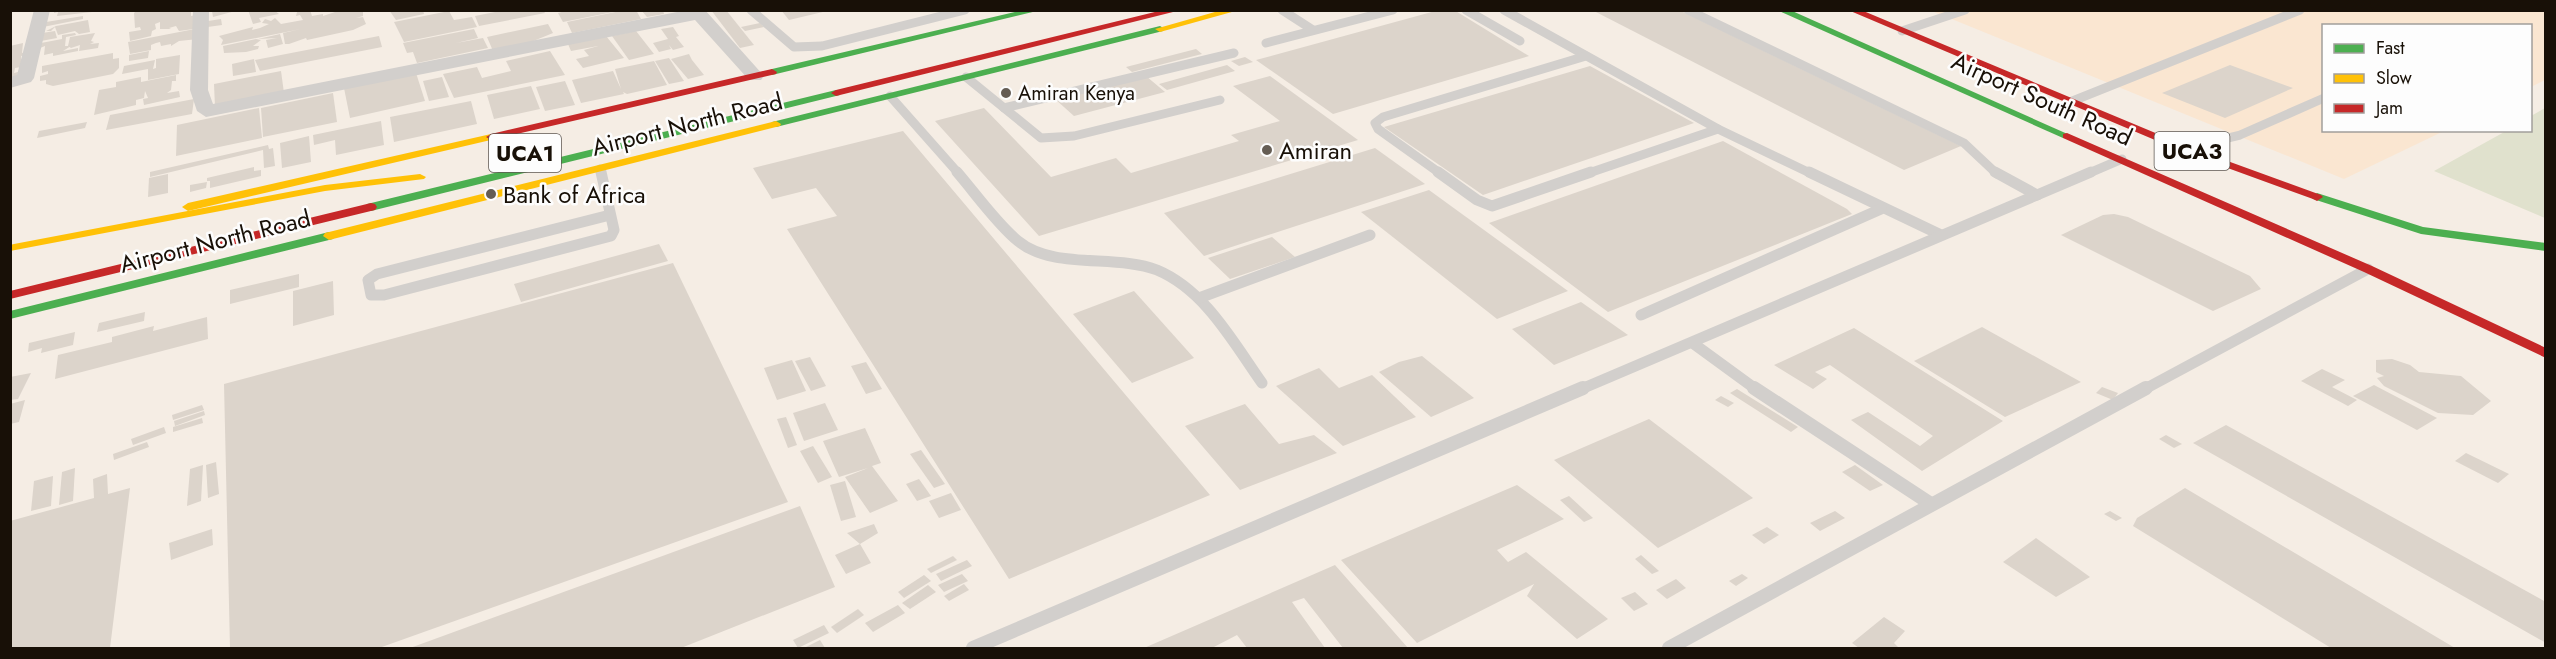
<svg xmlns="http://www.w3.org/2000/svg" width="2556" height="659" font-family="Jost,sans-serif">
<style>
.built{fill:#fae6d1}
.green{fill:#e0e1cd}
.building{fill:#dcd4cb}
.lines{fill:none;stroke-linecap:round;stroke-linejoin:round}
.lane-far2{stroke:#d2cfcc;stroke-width:9}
.lane-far1{stroke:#d2cfcc;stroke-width:11}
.lane{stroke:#d2cfcc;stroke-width:14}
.street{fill:#d2cfcc;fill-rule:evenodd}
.fast{fill:#4caf50;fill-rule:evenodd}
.slow{fill:#ffc107;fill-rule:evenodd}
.jam{fill:#c62828;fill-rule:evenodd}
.poi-dot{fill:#655d54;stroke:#fdfdfd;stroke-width:2}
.labels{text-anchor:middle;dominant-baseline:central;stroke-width:5;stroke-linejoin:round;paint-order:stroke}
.far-poi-label{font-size:20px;fill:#181007;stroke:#fdfdfd;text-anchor:start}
.shield{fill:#fdfdfd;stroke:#5d5751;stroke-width:1.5}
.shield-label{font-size:22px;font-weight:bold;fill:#181007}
.street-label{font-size:24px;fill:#181007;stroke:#fdfdfd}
.poi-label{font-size:24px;fill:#181007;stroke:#fdfdfd;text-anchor:start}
</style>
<rect width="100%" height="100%" fill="#f5ede4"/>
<!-- built -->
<path class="built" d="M1932,11H2545V80L2531,87L2530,26H2324V130L2444,131L2344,179Z"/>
<!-- green -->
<path class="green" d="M2545,108V218L2434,171L2506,131L2530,130L2531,116Z"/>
<!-- building -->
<g class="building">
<path d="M54,10H92V12L57,16L58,12L54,13Z"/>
<path d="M137,10H191V16L208,13V21L221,19L222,25L179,31L176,26L169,28L171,29H160V22L155,24L156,29L152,31L151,36L130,41L129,32L141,30L140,27L135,28L134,13Z"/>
<path d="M239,10L213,17L212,11L216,10Z"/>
<path d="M248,10H274L279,14L259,18L261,22L253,24Z"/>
<path d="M303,10H310L312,16L323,14V16L341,10H363V16L356,18L363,17L366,24L353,30L307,40L306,38L289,44H285L283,33L301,29L221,45L223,40L219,36L253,27L252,30L260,28L269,24L262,23L265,19L271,21L275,18L281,24L303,20L300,15L296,16L297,12Z"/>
<path d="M389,10H423L424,14L396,20Z"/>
<path d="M505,10H543L545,13L479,26L475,16Z"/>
<path d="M569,10H613V12L563,22L558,13Z"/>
<path d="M625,10H636L641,19L572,33L567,22Z"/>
<path d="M641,10H663L664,14L647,17Z"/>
<path d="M711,10H726L754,45L740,48Z"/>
<path d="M781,10H826L827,11L789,20Z"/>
<path d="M1439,10H1454L1529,56L1333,114L1256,60Z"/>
<path d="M1592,10H1679L1961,146L1904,170Z"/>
<path d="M449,11L454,20L472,17L477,27L404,42L394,22Z"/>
<path d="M83,16V19L43,27L46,22Z"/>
<path d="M88,20L90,32L79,34L75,31L58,35L55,27L51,31H46L56,26Z"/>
<path d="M760,23L764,27L745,31L741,27Z"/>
<path d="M548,24L553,33L531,42L493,51L487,37Z"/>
<path d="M205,27L198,39L179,41L171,46V44L161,46L160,42L156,43L151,45V50L130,54L128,42Z"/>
<path d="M673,27L679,36L676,37L684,47L673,50L669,45L671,49L659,52L653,43L668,39L661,29Z"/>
<path d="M474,29L478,38L456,43L483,38L488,48L417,63L413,52L407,53L403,43Z"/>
<path d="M55,31L57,38L41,41L42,33Z"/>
<path d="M636,31L654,54L629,60L612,36Z"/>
<path d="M75,33L76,35L66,37L65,46H71L63,51L78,48V51L53,56V53L44,55L45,46L40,48L41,43L62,39V35Z"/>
<path d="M95,33L91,41L94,42L90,44L99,43L98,48L79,51L80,45L71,48L68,46L70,37Z"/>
<path d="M280,34L283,44L268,48L266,40L277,38L258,39Z"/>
<path d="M379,36L382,47L260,71L255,60Z"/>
<path d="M606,36L624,58L583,68L576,59L589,56L584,50L598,46L571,51L568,44Z"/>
<path d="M256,39L261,40L253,46H259L258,49L246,52L224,53L223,46Z"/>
<path d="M23,43L22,53L27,52V55L21,56V67L15,68L14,73L18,72L17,78L10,79V46Z"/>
<path d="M1196,49L1202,54L1132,72L1126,67Z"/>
<path d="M149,51L148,58L129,61V55Z"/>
<path d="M550,51L565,75L454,98L443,74L477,67L482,78L511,71L506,61Z"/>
<path d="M113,53V59L119,58V68L113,74L53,86L46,84V80L40,81V76L48,74V71L42,73V66Z"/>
<path d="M689,54L692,60L704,75L688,79L671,59Z"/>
<path d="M180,55L179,74L148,80V69L122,74L124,66L155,60L153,69L156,68V59Z"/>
<path d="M1245,57L1253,62L1239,66L1231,61Z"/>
<path d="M669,58L684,81L669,84L655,61Z"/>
<path d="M254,59L256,72L233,76L232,64Z"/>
<path d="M654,61L667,85L627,94L623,92L624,94L581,103L572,80L613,71L621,89L615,69Z"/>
<path d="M1227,65L1235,71L1167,90L1159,84Z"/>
<path d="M2230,65L2293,88L2225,118L2162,93Z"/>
<path d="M1590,66L1694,123L1483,195L1384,127Z"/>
<path d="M281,71L284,93L215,107L214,84Z"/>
<path d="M416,73L425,101L350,118L344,88Z"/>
<path d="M176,75V81H172L171,90L167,93L179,91L180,97L144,105L143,99L148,98L145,91L144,98L136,100V105L94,115L99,90L116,87V82L141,77V82Z"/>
<path d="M1146,76L1165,92L1074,116L1055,99Z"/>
<path d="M1270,76L1358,140L1039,236L935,121L984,108L1051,177L1116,158L1131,173L1239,141L1231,135L1280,121L1233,86Z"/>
<path d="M442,77L449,97L429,101L423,81Z"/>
<path d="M565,81L575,105L545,111L536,87Z"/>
<path d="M531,86L540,109L494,119L487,95Z"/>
<path d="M333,93L337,122L263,137L261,108Z"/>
<path d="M194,99L192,114L106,130L110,115Z"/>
<path d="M471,101L477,124L394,142L390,117Z"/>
<path d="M259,108L262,138L176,156L177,125Z"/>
<path d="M381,121L384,145L336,155L335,140L314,145L313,135Z"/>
<path d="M87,122L85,128L37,138L39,131Z"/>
<path d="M903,131L1210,495L1009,579L787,229L837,216L816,188L772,199L753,168Z"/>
<path d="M309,136L311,162L282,168L280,143Z"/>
<path d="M1723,141L1847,209L1852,214L1608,312L1489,223Z"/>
<path d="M268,145L269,149L273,148L275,166L264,168L263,150L150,177V172Z"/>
<path d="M1375,148L1425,184L1204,256L1164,213Z"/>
<path d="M254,167V171L261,170V176L210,188V181H207V178Z"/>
<path d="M168,174V193L148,197L149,178Z"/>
<path d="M207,182L206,188L190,192V185Z"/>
<path d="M1429,190L1568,291L1497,319L1361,212Z"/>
<path d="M2114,214L2128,217L2250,276L2261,289L2213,311L2061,235L2103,215Z"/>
<path d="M1272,237L1295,257L1230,279L1208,258Z"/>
<path d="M659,244L668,261L521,302L514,284Z"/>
<path d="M673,263L788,502L379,648H230L224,384Z"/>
<path d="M299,274V287L230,304V290Z"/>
<path d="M333,281L334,315L293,326V291Z"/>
<path d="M1134,291L1194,358L1132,383L1073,314Z"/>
<path d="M1581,302L1628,335L1554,365L1512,329Z"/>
<path d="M145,312L144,321L97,332L99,323Z"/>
<path d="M207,317L208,339L55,379L58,355L112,342V337L154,326L153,331Z"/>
<path d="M1982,327L2081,382L2005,417L1914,361Z"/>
<path d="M1854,328L2003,421L1922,471L1851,420L1868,412L1920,446L1933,436L1830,365L1815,372L1827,379L1813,389L1774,365Z"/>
<path d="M75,332L73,345L41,353L42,348L28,352L29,343Z"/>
<path d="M1422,356L1474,398L1431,417L1379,372L1399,362Z"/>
<path d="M810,357L826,386L811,391L795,361Z"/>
<path d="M2392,359L2410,365L2419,372L2461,376L2491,401L2473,415L2438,413L2384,386L2377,378L2384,376L2376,372V360Z"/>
<path d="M792,360L806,391L777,400L764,368Z"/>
<path d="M866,362L882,389L866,394L851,366Z"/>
<path d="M1319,368L1339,388L1372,375L1416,417L1343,446L1276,386Z"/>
<path d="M2322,369L2345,380L2332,387L2357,400L2348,406L2301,381Z"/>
<path d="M31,373L18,399L10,400V377Z"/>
<path d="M2374,385L2437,418L2417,430L2353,396Z"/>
<path d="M2102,387L2118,393L2113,400L2096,393Z"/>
<path d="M1737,389L1798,427L1791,432L1730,393Z"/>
<path d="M1721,396L1734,403L1728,407L1715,400Z"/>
<path d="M25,400L19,422L10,424V404Z"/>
<path d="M825,403L838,430L804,441L793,413Z"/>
<path d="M1245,404L1279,444L1314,435L1337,453L1240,490L1185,426Z"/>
<path d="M202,405L204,410L173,420L172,415Z"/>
<path d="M204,411L205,415L175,426L174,421Z"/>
<path d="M786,417L797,445L788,448L777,419Z"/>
<path d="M202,418L203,423L173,432V427Z"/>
<path d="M1649,419L1753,498L1658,548L1554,460Z"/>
<path d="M2226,425L2546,602V643L2193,443Z"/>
<path d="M164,427L166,433L133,445L131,439Z"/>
<path d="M865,428L881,463L872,466L898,501L870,513L845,477L868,468L839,477L823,441Z"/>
<path d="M2166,435L2182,444L2174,448L2159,439Z"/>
<path d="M147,442L149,447L114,460L113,454Z"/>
<path d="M813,446L832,477L818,483L800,451Z"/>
<path d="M921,450L945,484L934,488L910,454Z"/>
<path d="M2466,453L2509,474L2498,483L2455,461Z"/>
<path d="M216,462L219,494L208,498L206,465Z"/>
<path d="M203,465L201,501L187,506L190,469Z"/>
<path d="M1855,465L1883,485L1870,491L1842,472Z"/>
<path d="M75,468L73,501L59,505L62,472Z"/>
<path d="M107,474L108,494L130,488L110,648H10V521L94,498L93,479Z"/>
<path d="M53,476L51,506L31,511L34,481Z"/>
<path d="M919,479L931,496L917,501L906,484Z"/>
<path d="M845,481L856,517L841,521L830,485Z"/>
<path d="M1517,485L1564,519L1497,550L1508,562L1526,552L1608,619L1577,639L1527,596L1534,584L1417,643L1341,560Z"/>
<path d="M2185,488L2455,648H2331L2133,526L2137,518Z"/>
<path d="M951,493L961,510L939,518L929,501Z"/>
<path d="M1569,496L1593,518L1584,522L1560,500Z"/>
<path d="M800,506L835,587L681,648H410Z"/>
<path d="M1835,511L1845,518L1820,531L1810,523Z"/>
<path d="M2110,511L2122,518L2116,521L2104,514Z"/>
<path d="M874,524L878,533L860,544L871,563L846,574L835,555L860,544L847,533Z"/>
<path d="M1767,527L1779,535L1764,544L1752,535Z"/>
<path d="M212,529L213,545L171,560L169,543Z"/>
<path d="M2036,538L2090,577L2056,597L2003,562Z"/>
<path d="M1641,555L1659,571L1652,574L1635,559Z"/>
<path d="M953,556L957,560L931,573L927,569Z"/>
<path d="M967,560L972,566L941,581L936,574Z"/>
<path d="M1335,565L1408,648H1343L1304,598L1292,602L1325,648H1247L1237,635L1212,648H1144Z"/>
<path d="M962,574L968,581L944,592L938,585Z"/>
<path d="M1742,574L1748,578L1736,586L1729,581Z"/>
<path d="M924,575L931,581L904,598L898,592Z"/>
<path d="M1676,579L1686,588L1667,599L1656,590Z"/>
<path d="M964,584L969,590L949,601L944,596Z"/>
<path d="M928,585L936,592L910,609L902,603Z"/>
<path d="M1635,592L1648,604L1634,611L1621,598Z"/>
<path d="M898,605L905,613L873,632L865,623Z"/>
<path d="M858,609L864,615L837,633L831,627Z"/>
<path d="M1884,617L1905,631L1894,643L1899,648H1859L1852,643Z"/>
<path d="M824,625L829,633L798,648L793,640Z"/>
<path d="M820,640L825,648H804Z"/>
</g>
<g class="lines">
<!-- lane-far2 -->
<g class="lane-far2">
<path d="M751,10L794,47L822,46L965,10"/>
<path d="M1282,10L1313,30"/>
<path d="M1466,10L1520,41"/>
<path d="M1504,10L1718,129L1812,174"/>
<path d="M1688,10L1964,143L1997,174"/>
<path d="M1902,31L1965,10"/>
<path d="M1266,43L1393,10"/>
<path d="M966,77L1041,138L1074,136L1220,100"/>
<path d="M890,96L959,174"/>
<path d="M2070,102L2300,10"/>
<path d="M1004,108L1234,53"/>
<path d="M2186,148L2240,135L2324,98"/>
<path d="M600,169L601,174"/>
<path d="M1441,174L1378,129L1375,123L1383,117L1586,56"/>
<path d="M1586,174L1718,129"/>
<path d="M2087,174L2122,159"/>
</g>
<!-- lane-far1 -->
<g class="lane-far1">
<path d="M601,172L614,230L611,236L384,295H371L368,280L377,274L610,215"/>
<path d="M957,172C976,194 997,224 1018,241C1053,270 1116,254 1157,270C1205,290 1233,342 1262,383"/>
<path d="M1438,172L1477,200L1492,206L1591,172"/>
<path d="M1809,172L1941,235"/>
<path d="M1995,172L2037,195"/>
<path d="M1199,298L1370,235"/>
<path d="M1641,315L1881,209"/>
<path d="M1694,344L1757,390"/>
<path d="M1579,390L2091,172"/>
<path d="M2143,390L2368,269"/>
</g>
<!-- lane -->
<g class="lane">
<path d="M1754,388L1931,504"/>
<path d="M973,648L1583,388"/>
<path d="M1669,648L2146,388"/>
</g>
<!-- street -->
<g class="street">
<path d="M34,10H50L34,78L31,82L10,88V77L17,75Z"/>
<path d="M193,10H209L208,90L213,104L687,10H705L764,76L761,80H749L695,20L206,117L197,111L190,90Z"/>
</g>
<!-- fast -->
<g class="fast">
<path d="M1023,10H1041L772,75L767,72L772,69Z"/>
<path d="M1777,10H1790L2072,136L2071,138H2063Z"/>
<path d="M1160,26L1165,29L1163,31L776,127L771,124L772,122Z"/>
<path d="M836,90L840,91V95L371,211L365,207L367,204Z"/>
<path d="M2317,193L2423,227L2546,243V251L2421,234L2313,199L2311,197Z"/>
<path d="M329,232L333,233L335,236L333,239L10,319V311Z"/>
</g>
<!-- slow -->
<g class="slow">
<path d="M1222,10H1239L1160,32L1155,29Z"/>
<path d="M776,121L781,124L780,126L329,240L323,236L325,233Z"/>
<path d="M491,134L495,135V139L188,211L182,207L188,203Z"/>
<path d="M420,174L426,177L424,179L325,191L10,251V245L14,244L325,185Z"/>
</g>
<!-- jam -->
<g class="jam">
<path d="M1163,10H1181L836,96L831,93L836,90Z"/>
<path d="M1848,10H1861L2189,147L2321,195L2323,197L2317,201L2313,199L2181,151Z"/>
<path d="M772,69L777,72L776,74L491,140L486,137L491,134Z"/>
<path d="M2067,133L2372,266L2546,348V358L2364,272L2063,138V134Z"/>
<path d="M371,203L375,204L377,207L375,210L10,299V291Z"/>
</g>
</g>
<!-- markers -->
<g class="poi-dot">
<circle cx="1006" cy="93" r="6"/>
<circle cx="1267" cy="150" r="6"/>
<circle cx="491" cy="194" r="6"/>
</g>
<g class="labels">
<!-- far-poi labels -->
<g class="far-poi-label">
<text x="1018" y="93">Amiran Kenya</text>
</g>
<!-- shield labels -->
<g class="shield">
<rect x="2154.5" y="132" width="75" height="38" rx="4.5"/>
<rect x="489" y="134" width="72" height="38" rx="4.5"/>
</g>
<g class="shield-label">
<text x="2192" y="151">UCA3</text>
<text x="525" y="153">UCA1</text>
</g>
<!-- street labels -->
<g class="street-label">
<text transform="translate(2042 99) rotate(24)">Airport South Road</text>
<text transform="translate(687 124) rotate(-14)">Airport North Road</text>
<text transform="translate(215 241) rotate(-14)">Airport North Road</text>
</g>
<!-- poi labels -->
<g class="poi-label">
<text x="1279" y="150">Amiran</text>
<text x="503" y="194">Bank of Africa</text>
</g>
</g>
<!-- border -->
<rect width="2556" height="659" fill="none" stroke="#181007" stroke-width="24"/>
<!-- legend -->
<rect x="2322" y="24" width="210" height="108" fill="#fdfdfd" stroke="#a19e9b" stroke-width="1.5"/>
<rect x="2334" y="44" width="30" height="9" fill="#4caf50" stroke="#a19e9b" stroke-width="1.5"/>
<text x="2376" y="54" font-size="18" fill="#181007">Fast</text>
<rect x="2334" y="74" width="30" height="9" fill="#ffc107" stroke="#a19e9b" stroke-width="1.5"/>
<text x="2376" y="84" font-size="18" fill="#181007">Slow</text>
<rect x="2334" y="104" width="30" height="9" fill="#c62828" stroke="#a19e9b" stroke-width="1.5"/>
<text x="2376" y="114" font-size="18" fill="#181007">Jam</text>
</svg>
